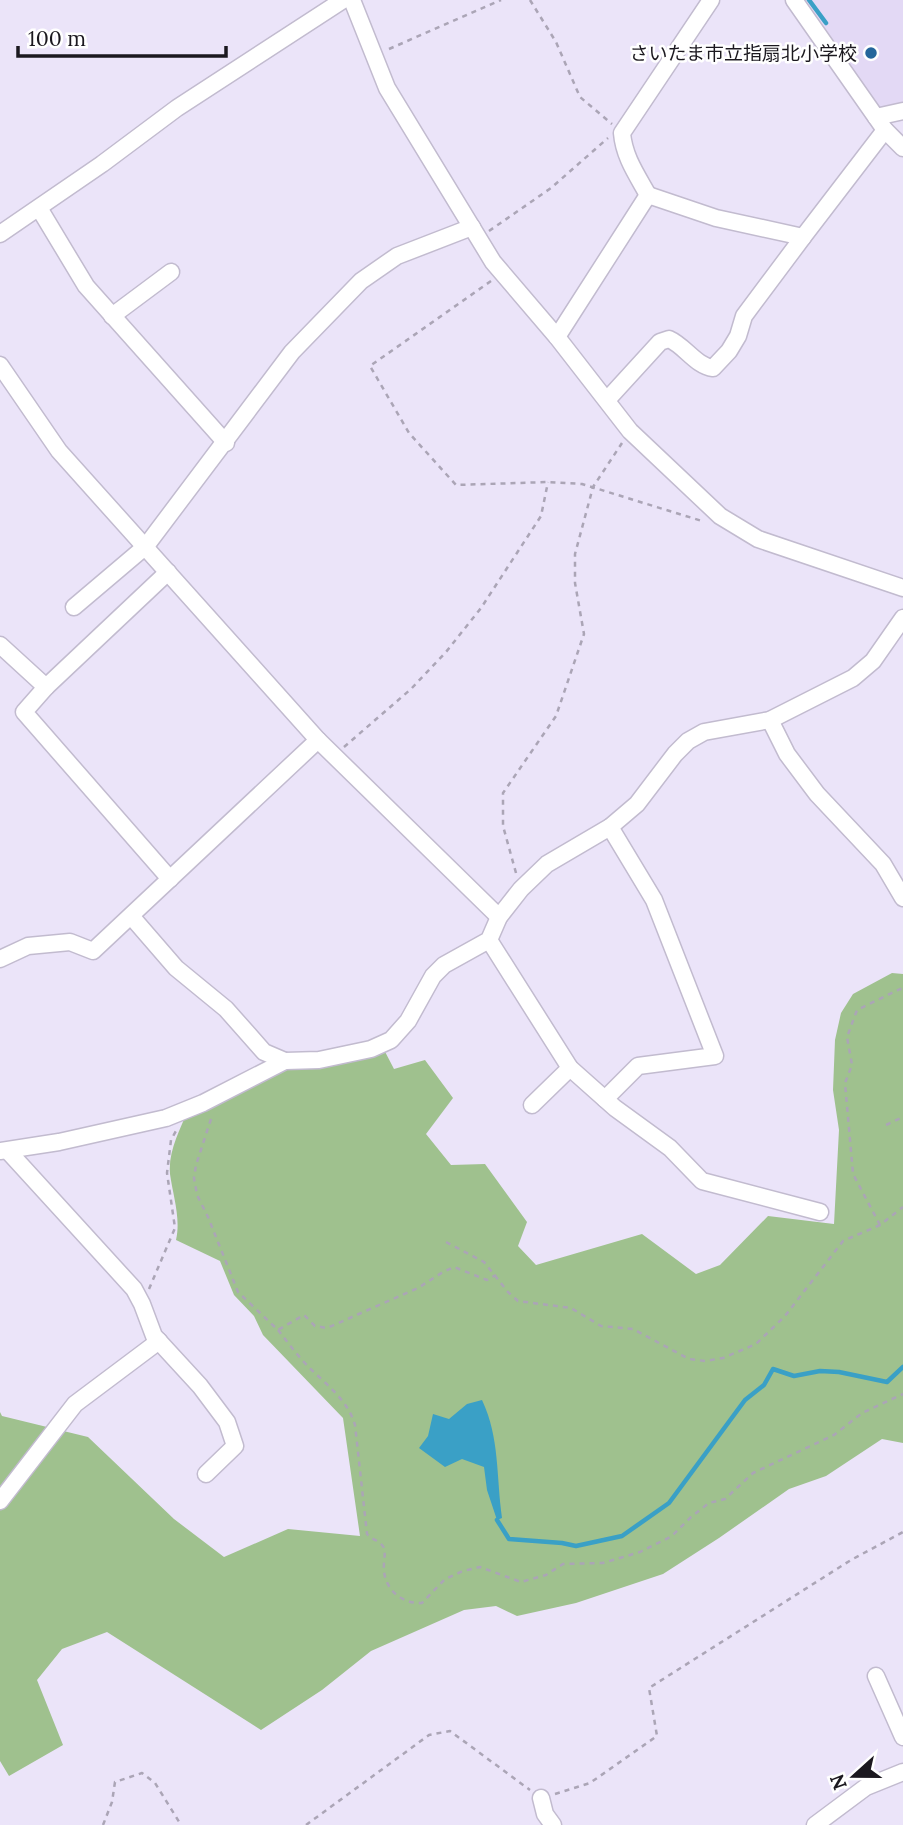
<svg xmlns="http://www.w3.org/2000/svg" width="903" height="1825" font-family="Lora,'Noto Sans JP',serif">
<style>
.built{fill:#e3d9f5}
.green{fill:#9fc18e}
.water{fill:#3aa0c6}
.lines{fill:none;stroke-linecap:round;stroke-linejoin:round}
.stream{stroke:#3aa0c6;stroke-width:4.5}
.minor-casing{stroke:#c2bbcf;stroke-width:19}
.path{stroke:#aba5b6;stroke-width:2.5;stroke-dasharray:5 5;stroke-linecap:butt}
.minor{stroke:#fff;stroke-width:16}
.poi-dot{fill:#24669b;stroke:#fff;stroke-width:2.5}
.labels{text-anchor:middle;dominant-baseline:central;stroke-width:5;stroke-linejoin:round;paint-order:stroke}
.poi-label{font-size:19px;fill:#1b181f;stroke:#fff;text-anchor:end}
</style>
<rect width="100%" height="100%" fill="#ebe4f9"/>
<!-- built -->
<path class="built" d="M804,0H903V107L879,112Z"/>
<!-- green -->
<path class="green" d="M892,973L903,974V1443L882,1439L826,1476L789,1489L719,1538L663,1574L576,1603L517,1616L496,1606L464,1610L371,1651L322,1690L261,1730L107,1632L62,1649L37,1680L63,1745L9,1776L0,1761V1412L2,1416L88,1437L174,1519L224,1557L288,1529L360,1536L343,1418L263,1335L254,1316L234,1295L220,1261L176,1240C181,1218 173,1196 170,1174C168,1151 180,1130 188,1110L274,1066L381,1044L394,1069L425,1060L453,1098L426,1134L451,1165L485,1164L527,1222L518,1246L536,1265L642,1234L696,1274L720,1265L768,1216L834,1224L839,1130L833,1090L835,1040L841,1013L853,994Z"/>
<!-- water -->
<path class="water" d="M482,1400C500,1438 496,1477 502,1518L497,1520L487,1490L484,1467L462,1459L445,1467L419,1448L428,1436L433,1414L449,1419L467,1404Z"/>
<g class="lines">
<!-- stream -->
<g class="stream">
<path d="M809,0L826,23"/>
<path d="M497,1520L509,1539L562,1543L576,1546L622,1536L669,1503L745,1400L764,1385L773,1369L794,1376L820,1371L839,1372L887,1382L903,1367"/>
</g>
<defs>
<g id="minor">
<path d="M352,0L387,88L493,262L557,337L630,431L720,516L758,539L903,588"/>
<path d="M794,0L885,130L903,148"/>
<path d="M876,117L903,111"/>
<path d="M648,195C637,175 624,157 622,133L711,0"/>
<path d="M39,208L86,286L226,443"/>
<path d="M0,234L102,164L177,108L343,0"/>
<path d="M112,316L171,272"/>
<path d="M557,337L648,195L716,218L803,237L885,130"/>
<path d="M0,365L59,451L318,740L499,917"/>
<path d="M607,400L660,342L669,339C685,346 696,366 713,368L729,351L738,336L744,316L803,237"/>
<path d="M168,572L46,687L24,712L170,879"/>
<path d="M74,607L146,546L292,352L361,281L397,256L472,227"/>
<path d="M0,645L46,687"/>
<path d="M770,720L787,754L817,794L883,864L903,898"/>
<path d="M131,916L176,968L226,1009L264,1052L285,1061"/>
<path d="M489,940L570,1068L615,1108L670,1148L702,1181L820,1212"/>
<path d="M0,959L28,946L70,942L93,951L318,740"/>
<path d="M605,1099L638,1066L715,1056L654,900L610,827"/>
<path d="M532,1105L570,1068"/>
<path d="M0,1151L59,1142L166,1118L203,1103L285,1061L319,1060L371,1049L391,1040L408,1021L433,976L444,965L489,940L499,917L521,889L547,864L610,827L637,804L675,754L688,741L704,732L770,720L853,678L873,661L903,618"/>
<path d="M8,1151L134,1289L142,1304L154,1336L200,1386L227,1422L235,1446L206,1474"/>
<path d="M0,1501L75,1404L159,1341"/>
<path d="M876,1676L903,1737"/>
<path d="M541,1798L545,1814L553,1825"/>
<path d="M815,1825L866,1787L903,1772"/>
</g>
</defs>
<!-- minor casing -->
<use href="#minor" class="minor-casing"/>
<!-- path -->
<g class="path">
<path d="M530,0L556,42L580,97L612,124"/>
<path d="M389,49L501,0"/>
<path d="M489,231L551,188L608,138"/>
<path d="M491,281L370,366L409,433L456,485L548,482L582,484L702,521"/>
<path d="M344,747L411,689L446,652L481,608L541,516L548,482"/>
<path d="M516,873L503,826V793L556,716L584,634L575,583V554L593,487L622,443"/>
<path d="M211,1119L196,1165L194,1178L197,1195L208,1217L238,1292L278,1330L304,1315L315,1326L327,1328L418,1288L443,1272L454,1267L487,1280L496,1275"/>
<path d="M886,1125L903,1117"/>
<path d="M880,1225L853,1174L845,1083L852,1065L847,1037L857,1010L900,989L903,990"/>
<path d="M446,1242L484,1262L508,1292L518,1301L571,1308L601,1326L633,1329L689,1359L705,1361L723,1358L756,1344L785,1316L843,1241L880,1225L903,1207"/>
<path d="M149,1289L175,1228L167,1173L171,1140L177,1129"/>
<path d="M278,1330C286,1340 294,1351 303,1361C322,1382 347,1397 355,1425L367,1534C372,1540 381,1541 384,1548C386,1556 383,1563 384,1571C386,1591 403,1604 422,1603L445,1579L463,1571L480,1567L521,1582L546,1575L563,1564L603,1563L640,1552L672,1536L691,1517L709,1503L725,1499L753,1473L834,1435L862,1413L903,1394"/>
<path d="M555,1794L590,1783L657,1736L649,1688L851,1560L903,1532"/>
<path d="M103,1825L112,1802L115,1782L142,1773L155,1783L181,1825"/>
<path d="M306,1825L429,1735L450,1731L530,1790"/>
</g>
<!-- minor -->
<use href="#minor" class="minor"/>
</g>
<!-- markers -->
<circle class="poi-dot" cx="871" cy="53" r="7"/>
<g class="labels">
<!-- poi labels -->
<g class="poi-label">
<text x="857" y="53">さいたま市立指扇北小学校</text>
</g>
</g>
<!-- north arrow -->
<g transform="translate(854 1776) rotate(249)" stroke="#ffffff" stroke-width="5" paint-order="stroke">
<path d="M0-5L12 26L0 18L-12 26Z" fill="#1b181f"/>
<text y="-10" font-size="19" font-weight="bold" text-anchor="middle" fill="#1b181f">N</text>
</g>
<!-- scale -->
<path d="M18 46v10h208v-10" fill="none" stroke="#1b181f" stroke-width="3.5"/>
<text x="28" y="46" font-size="21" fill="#1b181f" stroke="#ffffff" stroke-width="5" paint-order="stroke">100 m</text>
</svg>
